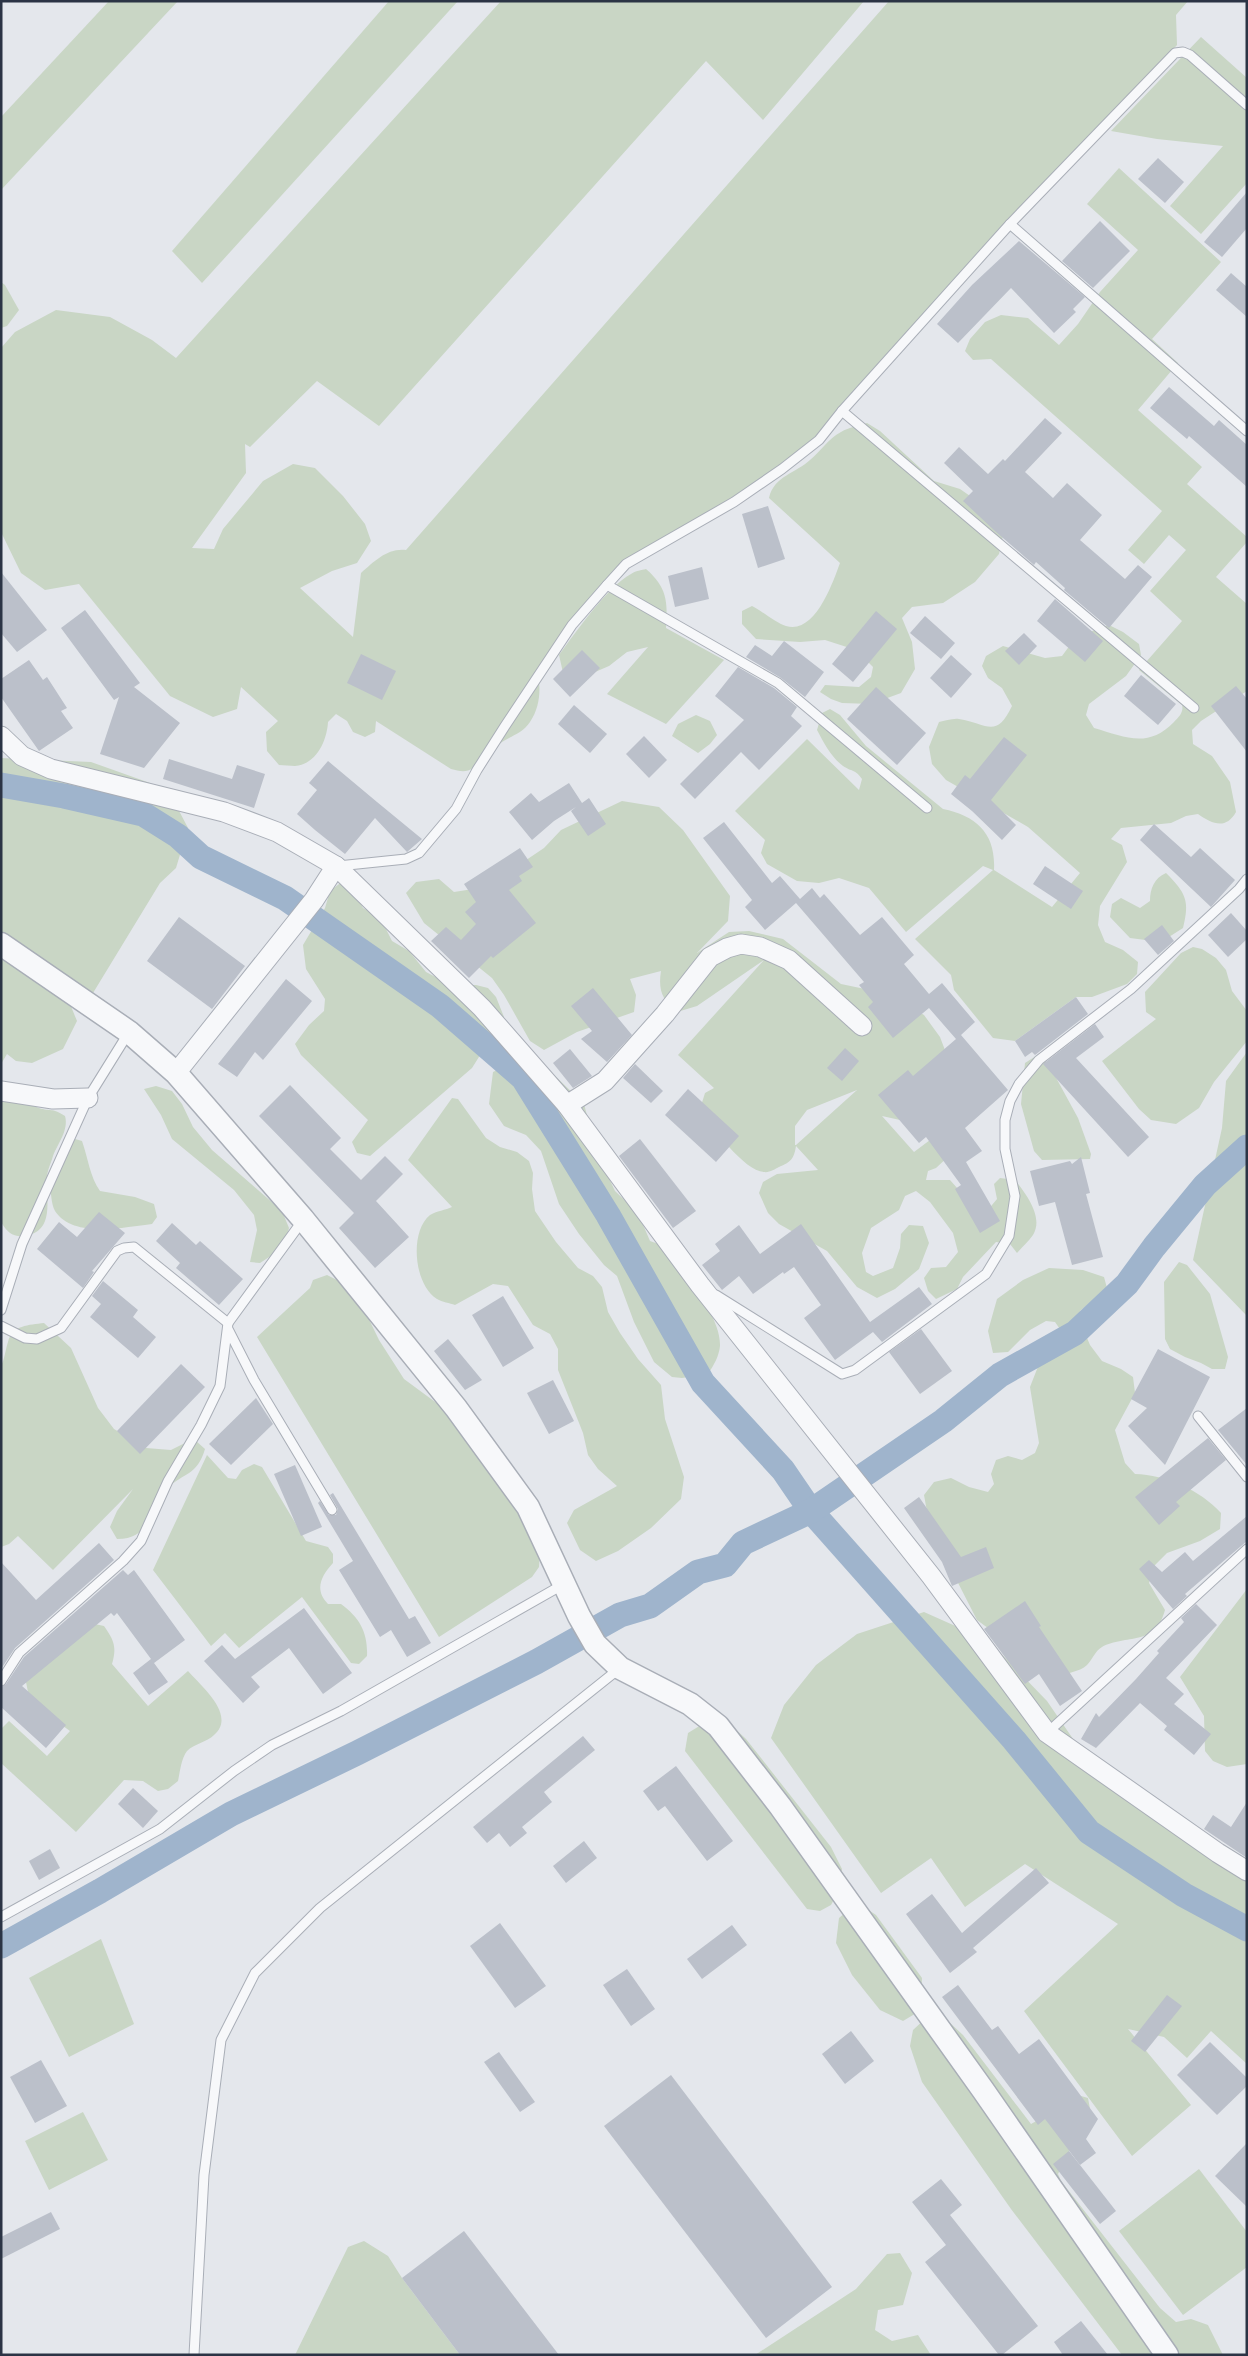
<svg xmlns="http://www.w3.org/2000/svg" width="1248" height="2356" font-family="'Fira Sans',sans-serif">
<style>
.green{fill:#c9d6c5;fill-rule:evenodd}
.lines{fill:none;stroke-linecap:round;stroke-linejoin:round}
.canal{stroke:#9fb4cc;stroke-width:25}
.building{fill:#bbc0ca}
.service-casing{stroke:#a9aeb7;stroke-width:11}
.minor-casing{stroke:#a9aeb7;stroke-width:21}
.tertiary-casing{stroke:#a9aeb7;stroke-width:25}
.service{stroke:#f7f8fa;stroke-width:9}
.minor{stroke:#f7f8fa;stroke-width:19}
.tertiary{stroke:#f7f8fa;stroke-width:22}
</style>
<rect width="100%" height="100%" fill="#e4e7ec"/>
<!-- green -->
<g class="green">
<path d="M109,1H178L1,190V117Z"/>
<path d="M389,1H458L202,283L172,251Z"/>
<path d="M501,1H864L763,120L706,61L379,426L317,381L250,447L245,444L246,473L192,548L214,549L223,529L263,481L293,464L315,468L343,496L365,524L371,541L357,563L332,571L300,588L353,637L361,573C375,561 387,548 406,550L889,1H1188L1176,15L1177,45L834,424L793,463L622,568L579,610L537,669C541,686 541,706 530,722C522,734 510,736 499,744C490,751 483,762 473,768C466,773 459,771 451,769L376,721L375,732L365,737L353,732L347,721L336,714L328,722C327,740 317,764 295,766C290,766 284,765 279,765L267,751L266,732L278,721L241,687L237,709L213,717L170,696L79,584L45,590L21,573L1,532V348L15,332L56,310L110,317L152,340L176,358Z"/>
<path d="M1201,37L1247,78V183L1201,234L1170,206L1223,146L1157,139L1111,131Z"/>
<path d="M1119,168L1221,262L1152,339L1178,363L1138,410L1202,467L1187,484L1247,537V542L1216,577L1247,604V691L1201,721L1192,730L1193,744L1212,756L1230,782L1236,812C1226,830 1212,824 1198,814L1186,816L1171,823L1121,828L1111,839L1122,845L1127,862L1100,906L1098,925L1105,942L1123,950L1138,962L1137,974L1127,984L1092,997H1076L1015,1041L993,1038L954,990L951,975L915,939L993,870L983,866L906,932L869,888L839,878L819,883L797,881L767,864L761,853L765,840L735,811L807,739L859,790L862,779C855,769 852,772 843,766C831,757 824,743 817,730L822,713L830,709L840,715L866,746L943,809C977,816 996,834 994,870L1052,907L1080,873L1028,827L946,780L932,764L929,747L939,722C945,721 953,718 959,719C988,724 996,739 1012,706L1002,688L988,678L982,666L986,656L1003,646L1045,658L1062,656L1076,637L1109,625L1123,632L1139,644L1141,655L1126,676L1089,704L1086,715L1094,728C1125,737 1148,749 1174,722C1179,717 1184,712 1182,705L1139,670L1182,621L1150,591L1186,550L1169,535L1144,564L1128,550L1162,511L991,359L973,360L965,351L970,339L985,322L1001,315L1028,318L1059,345L1078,324L1100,292L1138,250L1087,204Z"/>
<path d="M1,282L5,285L19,310L7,326L1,328Z"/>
<path d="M867,423L880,431L934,481L960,489L996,514L1004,531L999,554L975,582L943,603L912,607L902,618L912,642L915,669L901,693L871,704L842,703L831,699L820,692L825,685L859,687L871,677L873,667L856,650L825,640L800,642L756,639L742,624V611L752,606C762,611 776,623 786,626C815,635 833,582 840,563L769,498C774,476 796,473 810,460C821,451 828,439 841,432C849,427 859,426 867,423Z"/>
<path d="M646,569C667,587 668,602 666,628L724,660L666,724L607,694L648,647L627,652L609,666L572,682L564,677L559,655C576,632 607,587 631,574C635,571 642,570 646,569Z"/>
<path d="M696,715L710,721L717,735L710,744L698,753L672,736L678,724Z"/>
<path d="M1,758L91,762L150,783L177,807L188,828L176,868L160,883L93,993L1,936Z"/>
<path d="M622,801L659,807L683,830L730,896L728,921L697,953L729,932L749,931L783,939L841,984L889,994L924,1015L940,1037L965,1103L918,1124L882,1116L914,1152L934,1137L950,1155L936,1168L928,1171L926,1180H950L974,1207L987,1211L997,1199L994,1184L1000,1178L1015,1180C1026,1194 1044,1217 1033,1235C1029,1241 1022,1247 1017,1253L1010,1244L996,1242L963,1277L957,1289L936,1299L928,1291L924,1278L931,1268L946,1267L958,1252L953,1233L930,1202L916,1191L905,1196L899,1210L871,1228L862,1253L866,1272L873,1276L893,1268L900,1248L901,1234L909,1225L923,1226L929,1243L919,1269L895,1289L877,1298L857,1287L827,1251L779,1224L768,1213L759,1193L763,1182L777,1174L818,1170L796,1146C794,1159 791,1162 779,1167C775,1169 769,1173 764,1172C744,1171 711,1126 700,1109L705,1093L714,1088L678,1055L764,960L697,1006L677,1012C662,1000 658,990 661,971L630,979L636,995L634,1012L577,1032L544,1050L530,1041L504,995L492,978L424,923L406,893L416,882L439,879L454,892L486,887L544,848L561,830ZM857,1090L796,1145H795V1126L807,1110Z"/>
<path d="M1166,873C1186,893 1190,901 1183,928L1161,942L1130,938L1110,917L1112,904L1121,898L1140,908L1150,901C1150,889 1154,878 1166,873Z"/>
<path d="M343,881L359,900L363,908L374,914L386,929L392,941L409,951L426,972L451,985H476L488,988L496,997L504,1017L472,1068L370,1156L357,1153L352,1142L368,1120L301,1055L295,1044L309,1025L324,1011L325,999L306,969L303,945L325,908L330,891Z"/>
<path d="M1193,947L1202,949L1216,958L1226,970L1232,991L1247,1011V1041L1214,1082L1199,1108L1176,1124L1151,1120L1139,1109L1102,1061L1156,1019L1146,1012L1145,992L1181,953Z"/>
<path d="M1,958L70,1004L77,1021L63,1049L32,1063L16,1061L7,1054L1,1064Z"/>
<path d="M1247,1052V1316L1193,1260L1222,1128L1226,1081Z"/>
<path d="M1036,1056L1048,1063L1078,1118L1091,1154L1090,1159L1042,1160L1034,1151L1021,1104L1025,1063Z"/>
<path d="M518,1060L548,1069L584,1104L588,1119L584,1140L594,1159L606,1172L615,1191L638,1213L650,1241L664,1246C681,1271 721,1314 720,1346C719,1356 714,1365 708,1374L682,1378L672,1377L654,1362L634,1322L617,1276L604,1265L579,1234L559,1204L541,1151L526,1135L504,1126L489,1104L493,1072Z"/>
<path d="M156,1086L172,1091L182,1104L193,1127L212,1150L282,1211L289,1228L283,1248L260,1263L250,1262L257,1230L254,1215L234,1190L172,1139L161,1115L144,1089Z"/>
<path d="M1,1095C14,1099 27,1103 39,1108C51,1112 51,1107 65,1116C69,1130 58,1143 53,1156C51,1163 47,1171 47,1178C46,1201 55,1231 25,1236C12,1237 8,1233 1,1222Z"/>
<path d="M452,1098L458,1099L486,1138L500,1147L517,1152L529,1161L533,1173L532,1189L535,1211L556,1242L578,1268L593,1276L602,1287L608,1312L620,1333L638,1359L661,1385L665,1419L684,1477L681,1499L651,1528L618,1551L596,1561L580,1550L567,1523L574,1510L617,1486L598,1469L588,1455L583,1433L558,1370V1349L550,1334L533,1325L508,1286L493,1284L455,1305C450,1303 442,1302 437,1299C414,1285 409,1232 430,1215C436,1211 446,1210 452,1207L408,1160Z"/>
<path d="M75,1139L82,1141C88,1158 90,1177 100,1191L135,1197L154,1204L157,1217L152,1224C125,1227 73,1239 55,1211C51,1204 51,1191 50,1184Z"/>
<path d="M1179,1262L1187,1265L1210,1294L1228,1357L1225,1369H1212L1201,1363L1185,1357L1170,1349L1165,1339L1164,1282Z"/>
<path d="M1049,1268L1083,1270L1104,1277L1107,1288L1080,1311L1079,1319L1090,1345L1102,1361L1121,1369L1133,1377L1135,1393L1115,1430L1125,1463L1135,1474C1166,1475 1200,1490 1221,1513L1220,1529L1200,1541L1167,1553L1155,1565L1149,1583L1165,1610C1155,1647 1126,1634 1102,1647C1095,1651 1092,1660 1087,1665C1080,1672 1063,1674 1054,1677L977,1620L930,1528L924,1495L934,1482L951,1478L969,1487L988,1492L994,1484L991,1474L996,1460L1008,1456L1022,1460L1035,1453L1039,1443L1030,1387L1039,1364L1059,1349L1062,1332L1055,1322L1046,1321L1030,1330L1008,1352L993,1353L988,1331L997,1299L1023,1280Z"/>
<path d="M327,1275L337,1280L364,1309L379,1340L404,1379L442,1407L467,1443L497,1475L540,1551L539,1567L532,1577L439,1637L257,1337L310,1288L313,1280Z"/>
<path d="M44,1323L71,1348L98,1408L114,1429L146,1448L171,1450L189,1441H196L205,1449C197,1476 184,1472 168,1488C148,1508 153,1539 117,1539L110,1527L117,1511L133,1489L53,1570L18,1536L9,1544L1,1547V1366C5,1358 5,1351 8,1342C12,1325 29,1325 44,1323Z"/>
<path d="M207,1455L228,1478L236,1479L242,1470L254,1464L262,1467L306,1541L328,1547L333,1554V1563C321,1576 314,1590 328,1604H341C360,1618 368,1633 367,1656L359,1664L351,1663L302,1597L239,1648L225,1633L211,1646L153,1570Z"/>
<path d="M1247,1589V1764L1227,1767L1213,1761L1205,1751L1204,1716L1180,1677Z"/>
<path d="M924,1612L989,1641L1047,1701L1082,1752L1247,1863V2064L1211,2031L1187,2058L1164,2037L1128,2029L1191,2105L1132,2156L1024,2011L1118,1924L1025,1864L965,1907L931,1858L881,1893L771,1738L784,1705L816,1665L857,1634Z"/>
<path d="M90,1623L104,1626C114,1640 117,1647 112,1664L148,1706L188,1671C201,1686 237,1715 214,1735C207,1742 194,1744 187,1751C181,1759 180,1772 178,1781L168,1789L158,1791L143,1781L124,1780L76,1832L1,1763V1729L9,1721L47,1756L70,1731L30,1702L26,1682Z"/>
<path d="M701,1725L732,1726L746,1739L831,1847L842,1869L837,1894L831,1905L820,1911L807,1909L685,1751L688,1733Z"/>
<path d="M851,1908L867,1909L876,1915L922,1978L921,2003L918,2012L903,2021L880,2010L852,1975L836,1943L839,1918Z"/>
<path d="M101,1939L134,2024L69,2057L29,1978Z"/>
<path d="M927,2017L949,2022L963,2035L1031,2124L1081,2096L1088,2098L1090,2109L1058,2174L1061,2181L1160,2308L1176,2322L1191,2319L1208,2325L1223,2355H1122L1011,2209L922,2082L910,2046L913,2030Z"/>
<path d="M83,2112L108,2160L49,2190L25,2141Z"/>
<path d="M1199,2169L1247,2232V2267L1183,2315L1119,2231Z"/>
<path d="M364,2241L388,2256L402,2278L460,2355H295L348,2247Z"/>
<path d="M900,2253L912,2273L903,2305L878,2310L875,2330L892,2341L918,2335L931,2355H755L856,2289L887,2254Z"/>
</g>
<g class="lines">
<!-- canal -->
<g class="canal">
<path d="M1,785L64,796L143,814L178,836L201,857L285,898L440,1006L523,1078L608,1215L703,1383L783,1470L811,1511L1014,1740L1089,1832L1184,1895L1247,1929"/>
<path d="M1,1946L100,1891L231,1814L357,1753L536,1662L620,1615L650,1606L698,1572L725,1565L743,1543L811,1511L943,1421L1000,1375L1075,1333L1127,1284L1154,1247L1205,1185L1247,1147"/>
</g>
</g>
<!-- building -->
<g class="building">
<path d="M1158,158L1184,182L1165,203L1138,179Z"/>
<path d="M1247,192V228L1222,257L1204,242Z"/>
<path d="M1100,221L1130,251L1093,288L1062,261Z"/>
<path d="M1019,241L1085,297L1073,309L1076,312L1054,333L1011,288L958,343L937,324L972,285Z"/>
<path d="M1231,273L1247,287V317L1216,290Z"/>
<path d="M1169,387L1214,426L1219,420L1247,445V487L1189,436L1187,439L1150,408Z"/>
<path d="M1045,418L1062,433L1025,472L1053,498L1067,483L1102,515L1080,540L1125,579L1138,565L1152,577L1109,628L1064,590L1065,588L1036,562L1034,565L996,532L963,501L973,491L944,463L959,447L988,474L1003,459L1005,461Z"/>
<path d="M768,506L785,559L758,568L742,514Z"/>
<path d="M702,567L709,599L675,607L668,576Z"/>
<path d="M1,572L47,630L17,652L1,633Z"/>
<path d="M1055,599L1103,641L1085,662L1037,621Z"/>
<path d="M85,610L140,683L134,687L180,723L144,768L100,754L119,697L114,700L61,628Z"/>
<path d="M876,611L897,629L853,682L832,664Z"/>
<path d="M925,616L955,643L941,659L910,633Z"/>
<path d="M1024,633L1037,646L1019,665L1005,651Z"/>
<path d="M784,641L824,672L805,697L781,678L746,657L755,645L772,656Z"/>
<path d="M582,650L600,668L570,697L553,679Z"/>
<path d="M361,654L396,671L382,700L347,683Z"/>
<path d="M951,655L972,674L951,698L930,678Z"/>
<path d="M29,660L43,680L47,677L67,708L61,711L73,728L39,751L1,697V679Z"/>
<path d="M738,667L774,688L797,707L791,716L802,726L759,770L741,752L695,799L680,784L744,720L715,696Z"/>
<path d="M1141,675L1176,704L1158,725L1124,696Z"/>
<path d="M1236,686L1247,699V752L1211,706Z"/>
<path d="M876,687L926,733L897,765L847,719Z"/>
<path d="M574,705L607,734L590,753L558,724Z"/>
<path d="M644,736L667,760L649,778L626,754Z"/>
<path d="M1004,737L1027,755L991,800L1016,825L1002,840L972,811L951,794L965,775L970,779Z"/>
<path d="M169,759L232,779L237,765L265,774L254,808L163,779Z"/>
<path d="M328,761L377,802L422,839L407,852L375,818L345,854L315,830L297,814L317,790L309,783Z"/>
<path d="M569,783L582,803L589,798L606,824L588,836L571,811L576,807L554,821L532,840L509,812L531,793L539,802Z"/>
<path d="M724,822L772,883L780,876L800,899L812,888L820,898L824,894L860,935L882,917L914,955L904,964L929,994L942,983L975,1022L961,1035L1008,1090L965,1128L982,1151L966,1162L1000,1221L980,1233L955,1189L961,1185L926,1137L919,1143L878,1095L908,1070L913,1076L956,1039L929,1008L893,1038L868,1007L873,1002L859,985L864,982L796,903L765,930L745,907L752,900L703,838Z"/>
<path d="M1154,824L1191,857L1200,848L1235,880L1211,907L1140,840Z"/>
<path d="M520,848L533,867L519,876L522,881L509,890L536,923L493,958L491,956L469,978L431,941L446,927L461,940L476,924L465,912L476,902L464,884Z"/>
<path d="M1045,866L1083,891L1071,909L1033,884Z"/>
<path d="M1231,913L1247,931V939L1228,957L1208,935Z"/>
<path d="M179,917L245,966L212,1009L147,961Z"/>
<path d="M1162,925L1174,941L1158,955L1144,939Z"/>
<path d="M286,979L312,1001L263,1060L255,1052L237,1077L218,1064Z"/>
<path d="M593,988L632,1035L607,1062L581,1039L592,1031L571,1006Z"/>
<path d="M1076,997L1088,1014L1035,1055L1032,1052L1025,1057L1015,1041Z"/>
<path d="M1095,1024L1104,1037L1076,1058L1149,1137L1128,1157L1043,1064Z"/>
<path d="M845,1048L859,1061L842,1081L827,1068Z"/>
<path d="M570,1049L592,1076L573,1088L553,1063Z"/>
<path d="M635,1064L663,1091L651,1103L623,1078Z"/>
<path d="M290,1085L341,1138L330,1149L361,1180L385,1156L403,1174L376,1201L409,1237L375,1268L339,1228L354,1213L259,1116Z"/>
<path d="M688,1089L739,1136L716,1162L665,1115Z"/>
<path d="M640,1139L696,1211L673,1228L619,1156Z"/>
<path d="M1081,1157L1090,1193L1086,1194L1103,1257L1072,1265L1055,1202L1039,1206L1030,1171L1070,1161L1072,1164Z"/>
<path d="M99,1212L125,1233L92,1271L94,1272L83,1288L37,1249L59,1222L77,1237Z"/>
<path d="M172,1223L196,1245L200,1241L243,1279L219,1305L176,1268L180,1263L156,1241Z"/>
<path d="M801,1224L870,1322L919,1287L932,1304L882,1342L873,1332L835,1360L804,1318L821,1305L794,1267L784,1274L783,1272L753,1294L739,1276L722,1290L702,1265L720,1251L715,1244L739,1225L760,1254Z"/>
<path d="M103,1281L138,1310L133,1317L156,1337L138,1358L90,1317L101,1304L92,1296Z"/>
<path d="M503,1296L534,1348L503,1367L472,1315Z"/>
<path d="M921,1329L952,1371L920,1394L889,1352Z"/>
<path d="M448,1339L482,1380L465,1390L434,1351Z"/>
<path d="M1158,1349L1210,1377L1165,1465L1128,1426L1147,1408L1131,1399Z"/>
<path d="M181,1364L205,1387L140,1454L117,1431Z"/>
<path d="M553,1380L574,1421L549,1434L527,1393Z"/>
<path d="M256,1398L273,1424L231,1465L209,1444Z"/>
<path d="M1247,1408V1465L1218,1430Z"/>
<path d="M1208,1438L1226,1460L1176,1502L1180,1506L1159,1525L1135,1497Z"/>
<path d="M295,1465L322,1527L301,1536L274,1474Z"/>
<path d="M333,1493L409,1619L415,1616L431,1643L407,1657L391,1630L380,1637L339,1570L353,1561L318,1503L320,1501L329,1515H336L338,1509L330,1495Z"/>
<path d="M919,1497L961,1557L986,1547L994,1568L952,1586L942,1562L904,1508Z"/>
<path d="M1247,1516V1541L1185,1594L1187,1596L1173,1609L1139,1569L1149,1560L1162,1572L1185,1552L1193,1561Z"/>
<path d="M99,1543L114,1560L15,1648L1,1669V1562L36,1600Z"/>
<path d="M123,1570L128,1575L134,1570L185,1640L154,1663L168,1682L149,1695L133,1673L151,1659L117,1613L114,1616L111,1613L22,1686L66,1725L46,1748L1,1707V1687L6,1684L24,1657Z"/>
<path d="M1025,1601L1041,1626L1039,1627L1082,1691L1060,1706L1039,1674L1025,1684L984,1629Z"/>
<path d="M1196,1604L1217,1625L1166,1678L1184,1694L1174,1704L1211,1734L1194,1755L1164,1730L1167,1726L1140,1703L1096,1748L1081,1739L1096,1713L1099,1717L1136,1679L1159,1653L1157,1651L1184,1622L1181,1618Z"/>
<path d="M304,1608L352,1673L323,1694L289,1648L251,1677L260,1687L243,1703L204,1661L222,1645L235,1659Z"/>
<path d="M583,1736L595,1750L544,1792L552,1802L522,1827L527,1833L510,1847L499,1833L487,1843L473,1827Z"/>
<path d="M676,1766L733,1841L707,1861L665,1806L658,1811L643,1791Z"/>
<path d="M133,1788L158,1811L143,1828L118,1804Z"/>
<path d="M1247,1802V1858L1204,1829L1213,1815L1231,1827Z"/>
<path d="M584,1841L597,1858L566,1883L553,1866Z"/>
<path d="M50,1849L60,1868L39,1880L29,1861Z"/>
<path d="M1036,1868L1049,1883L973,1948L977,1952L950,1973L906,1914L932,1894L962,1933Z"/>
<path d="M500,1923L546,1986L515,2008L470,1946Z"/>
<path d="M732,1925L747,1945L702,1979L687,1959Z"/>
<path d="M627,1969L655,2009L631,2026L603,1985Z"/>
<path d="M958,1985L992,2030L998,2026L1019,2054L1039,2039L1098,2119L1086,2139L1096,2153L1080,2165L1045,2119L1038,2125L942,1997Z"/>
<path d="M1167,1995L1182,2006L1145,2052L1131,2041Z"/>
<path d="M851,2031L874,2061L845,2084L822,2054Z"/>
<path d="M1210,2042L1247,2078V2086L1217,2115L1177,2075Z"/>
<path d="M499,2052L535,2102L520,2112L484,2062Z"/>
<path d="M41,2060L67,2106L35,2123L10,2077Z"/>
<path d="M671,2075L832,2287L766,2338L604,2126Z"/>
<path d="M1247,2143V2207L1215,2176Z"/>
<path d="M1069,2151L1116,2211L1100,2224L1053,2164Z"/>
<path d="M941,2179L962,2205L950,2215L1038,2326L1002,2355H999L925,2262L946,2245L912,2202Z"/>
<path d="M51,2212L60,2229L1,2259V2237Z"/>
<path d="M464,2231L559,2355H460L402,2278Z"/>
<path d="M1081,2321L1108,2355H1063L1054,2342Z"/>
</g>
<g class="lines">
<defs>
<g id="service">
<path d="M1010,224L1247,431"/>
<path d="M842,411L1194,708"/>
<path d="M607,585L778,683L927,808"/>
<path d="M338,866L406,859L419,853L456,809L477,770L505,726L572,625L607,585L626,564L734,502L782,469L819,440L842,411L1010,224L1175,53L1183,52L1190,55L1247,105"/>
<path d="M716,1295L842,1374L855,1370L986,1274L1009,1236L1015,1196L1005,1149V1120L1010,1101L1019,1084L1039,1060L1131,989L1239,889L1247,879"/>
<path d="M1,1310L22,1244L88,1098L129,1032"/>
<path d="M1,1326L25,1338L37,1339L61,1328L117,1251L124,1248L134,1247L228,1323L303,1220"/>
<path d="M228,1329L254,1380L332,1510"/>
<path d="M1198,1416L1247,1477"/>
<path d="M1,1681L19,1653L123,1561L141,1541L168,1481L201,1425L220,1386L228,1323"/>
<path d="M1047,1733L1247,1549"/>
<path d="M1,1917L160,1829L234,1771L272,1745L341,1711L564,1584"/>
<path d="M194,2355L204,2175L221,2040L255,1973L320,1908L620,1668"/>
</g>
<g id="minor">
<path d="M1,736L22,756L51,769L224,812L277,832L336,866L482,1008L567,1105L700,1285L931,1576L1047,1733L1218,1853L1247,1871"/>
<path d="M176,1073L314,900L336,866"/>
<path d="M1,1091L53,1099L88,1098"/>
<path d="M567,1105L605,1081L665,1014L710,957L727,948L741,944L760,947L789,960L862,1026"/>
</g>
<path id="tertiary" d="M1,944L129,1032L176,1073L303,1219L456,1408L528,1507L579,1616L595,1644L620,1668L690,1704L718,1726L780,1806L983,2090L1167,2355"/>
</defs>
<!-- service casing -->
<use href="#service" class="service-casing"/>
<!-- minor casing -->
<use href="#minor" class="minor-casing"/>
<!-- tertiary casing -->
<use href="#tertiary" class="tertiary-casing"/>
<!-- service -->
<use href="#service" class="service"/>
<!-- minor -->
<use href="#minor" class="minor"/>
<!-- tertiary -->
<use href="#tertiary" class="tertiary"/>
</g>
<!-- border -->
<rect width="1248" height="2356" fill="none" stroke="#2b3445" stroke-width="5"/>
</svg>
